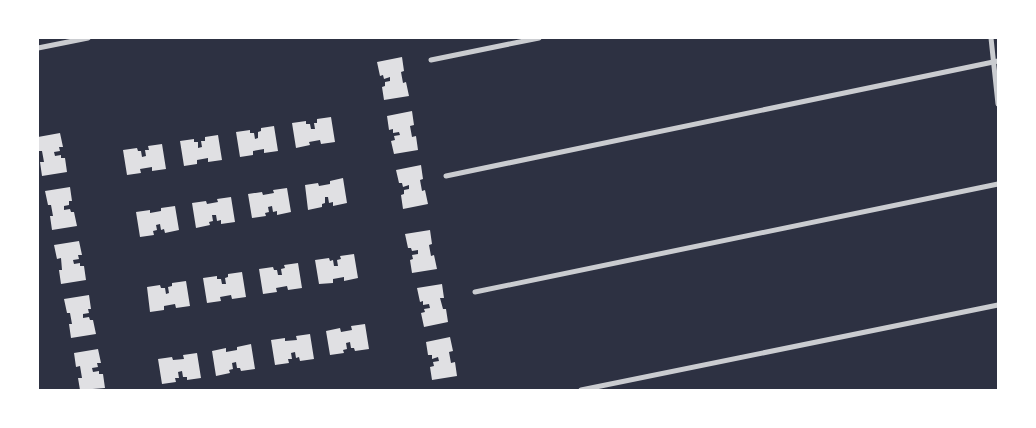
<svg xmlns="http://www.w3.org/2000/svg" width="1036" height="428" font-family="'Fira Sans Condensed',sans-serif">
<style>
.building{fill:#e0e0e3}
.lines{fill:none;stroke-linecap:round;stroke-linejoin:round}
.minor{stroke:#caccd0;stroke-width:5}
</style>
<rect width="100%" height="100%" fill="#2d3142"/>
<!-- building -->
<g class="building">
<path d="M402,57L404,71L401,72L403,83L406,82L409,96L384,100L382,87L385,86V82L390,81V77L384,79L383,75L380,76L377,62Z"/>
<path d="M412,111L414,125L410,126L412,137L416,136L418,150L394,154L391,141L395,140L394,136L400,135L399,132L393,133V129L389,130L387,116Z"/>
<path d="M331,117L335,142L321,144L320,140L309,142L310,145L296,148L292,123L306,121V124H310L311,129H315L314,123H317V119Z"/>
<path d="M274,126L278,151L264,153V149L253,151V155L240,157L236,132L250,130V133H254L255,139L258,138V132L261,131V128Z"/>
<path d="M60,133L63,147H59L60,151L54,152L55,156L61,155V158H65L67,172L42,176L40,162H44L42,151H38V137Z"/>
<path d="M218,135L222,160L208,162V158L197,160V164L184,166L180,141L194,139V142H198V148L202,147L201,141H205V137Z"/>
<path d="M162,144L166,169L152,171V167L140,169L141,173L127,175L123,150L137,148L138,151H141L142,157L146,156L145,150H149L148,146Z"/>
<path d="M421,165L423,179L420,180L422,191L425,190L428,204L403,209L401,195L404,194V190L409,189V185L403,187L402,183H399L396,170Z"/>
<path d="M343,178L347,203L333,206V202L329,203L328,197H325V203L322,204V207L308,210L305,185L318,183L319,186L330,184V181Z"/>
<path d="M70,187L72,201H69V205L64,206V210L70,209L71,212H74L77,226L52,230L50,216H53L51,205H48L45,191Z"/>
<path d="M287,188L291,212L277,215V211L273,212L272,206L268,207L269,212L265,213L266,216L252,218L248,194L262,192L263,195L274,193L273,190Z"/>
<path d="M231,197L235,222L221,224V220L217,221L216,215H212L213,221L209,222L210,225L196,228L192,203L206,201L207,204L218,202L217,199Z"/>
<path d="M175,206L179,230L165,233L164,229L161,230L160,224L156,225L157,230L153,231L154,235L140,237L136,212L150,210V213L161,211V208Z"/>
<path d="M430,230L432,244L429,245L431,256L434,255L437,269L412,273L410,260L413,259L412,255L418,254V250L412,251L411,248H408L405,234Z"/>
<path d="M79,241L82,255H78L79,259L73,260L74,264L80,263V266H84L86,280L61,284L59,270H62L61,258L57,259L54,245Z"/>
<path d="M354,254L358,278L344,281V277L333,279V283L319,284L315,260L329,258L330,261L333,260L334,266H338L337,260L341,259L340,256Z"/>
<path d="M298,263L302,288L288,290L287,286L276,288L277,292L263,294L259,269L273,267L274,270H277L278,275H282L281,269L285,268L284,265Z"/>
<path d="M242,272L246,297L232,299L231,295L220,297L221,301L207,303L203,278L217,276V279H221L222,284H226L225,278L228,277V274Z"/>
<path d="M186,281L190,306L176,308L175,304L164,306V310L150,312L147,287L160,285L161,288H165L166,294L169,293L168,287L172,286V283Z"/>
<path d="M442,284L444,298H440L443,309H446L448,322L424,327L421,313L425,312L424,309L430,308L429,304L423,305V301L420,302L417,288Z"/>
<path d="M89,295L91,309H88L89,313L83,314V318L89,317L90,320H93L96,334L71,338L69,324H72L70,313H67L64,299Z"/>
<path d="M365,324L369,349L355,351L354,348H351L350,342L346,343L347,349L343,350L344,353L330,355L326,331L340,328L341,332L352,330L351,326Z"/>
<path d="M310,334L314,359L300,361L299,357L296,358L295,352L291,353L292,359H288L289,363L275,365L271,340L285,338V341L297,340L296,336Z"/>
<path d="M450,337L453,351L449,352L451,363L455,362L457,376L432,380L430,367L434,366L433,362L439,361L438,357L432,359V355H428L426,342Z"/>
<path d="M251,344L255,369L241,371L240,368H237L236,362L232,363L233,369L229,370L230,373L216,376L212,351L226,348V352L237,350V347Z"/>
<path d="M98,349L101,363H97L98,367L92,368L93,372L99,371V374H103L105,388L80,390L78,378H82L80,366L76,367L74,353Z"/>
<path d="M197,353L201,378L187,380V377H183L182,371L178,372L179,378H175L176,382L162,384L158,359L172,357L173,360L184,359L183,355Z"/>
</g>
<g class="lines">
<!-- minor -->
<g class="minor">
<path d="M991,38L998,104"/>
<path d="M38,48L88,38"/>
<path d="M431,60L539,38"/>
<path d="M446,176L998,61"/>
<path d="M475,292L998,184"/>
<path d="M581,390L998,305"/>
</g>
</g>
<!-- border -->
<rect width="1036" height="428" fill="none" stroke="#ffffff" stroke-width="78"/>
</svg>
